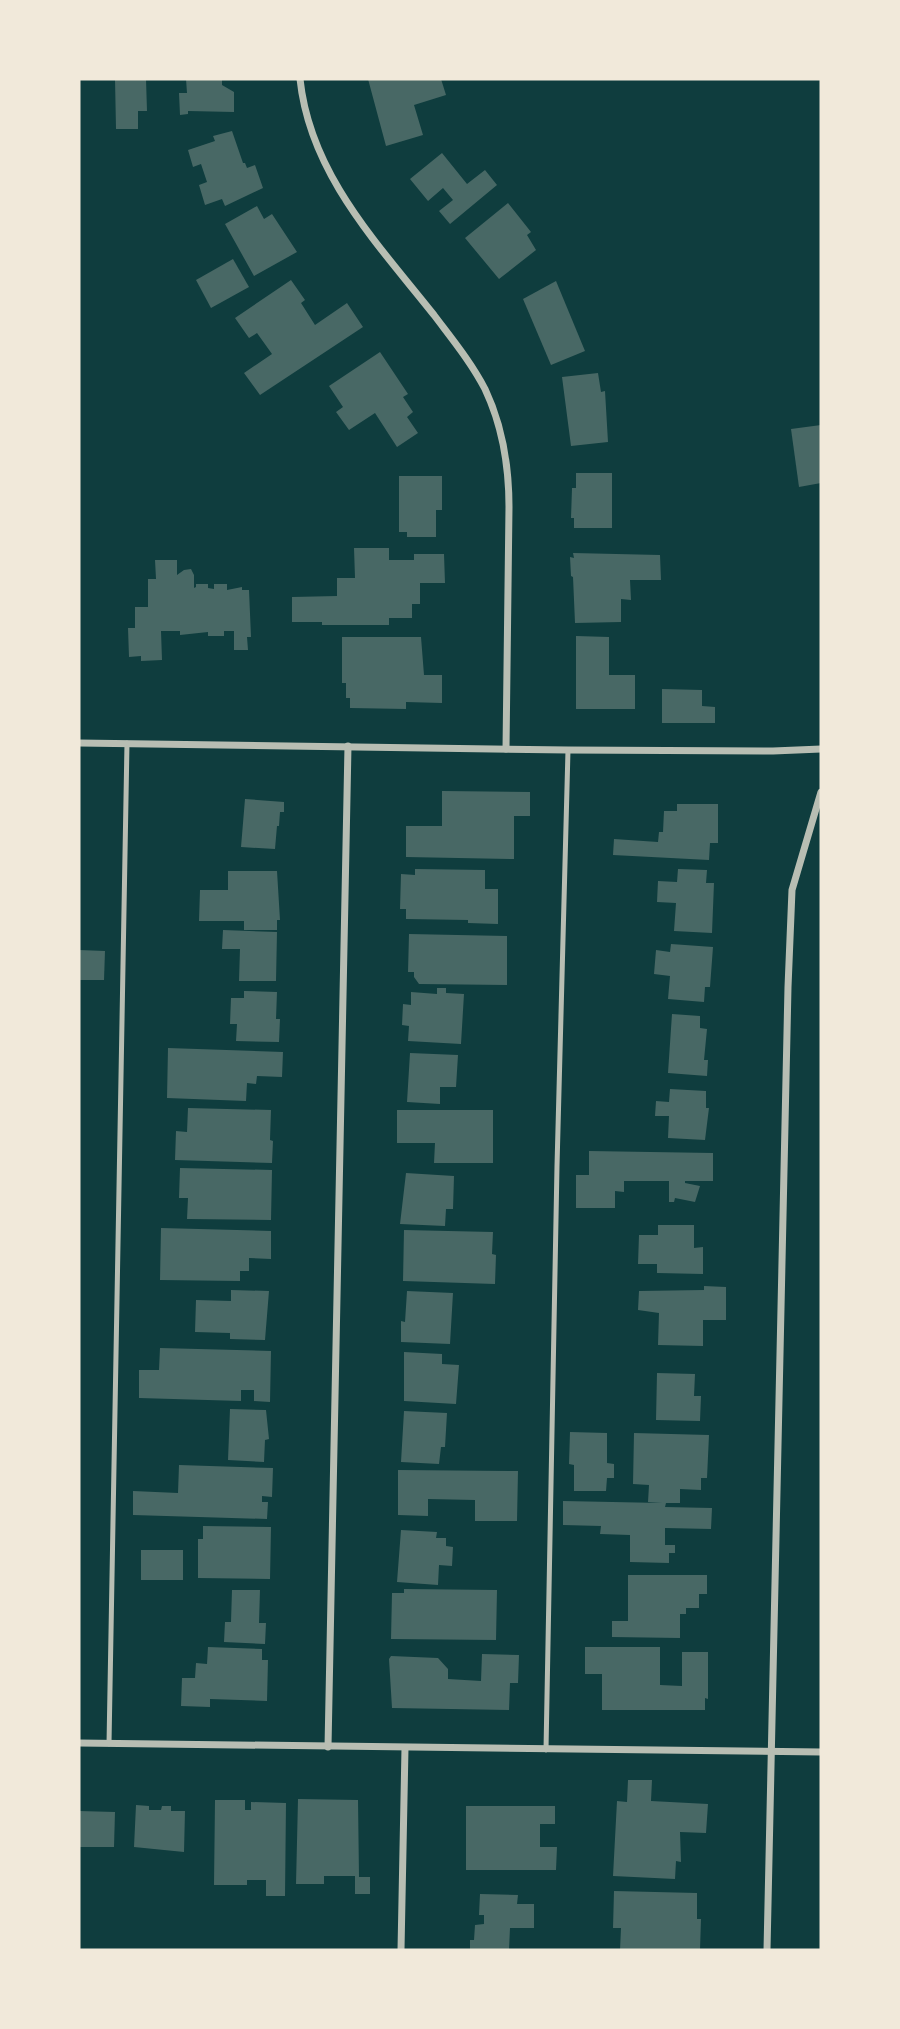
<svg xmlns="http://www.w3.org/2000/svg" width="900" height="2029" font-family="Figtree,sans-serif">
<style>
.building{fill:#486865}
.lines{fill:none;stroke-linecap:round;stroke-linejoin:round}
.service{stroke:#b8beb3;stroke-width:5}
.minor{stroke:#b8beb3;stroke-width:7}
</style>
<rect width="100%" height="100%" fill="#0f3d3e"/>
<!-- building -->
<g class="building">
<path d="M115,79H146L147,111H138V129H116Z"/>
<path d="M186,79H222V85L234,92V112L188,111V114L180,115L179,93H187Z"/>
<path d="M368,79H441L446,95L414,105L423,135L386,146Z"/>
<path d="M232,131L243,163H245L247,168L255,165L263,188L225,206L222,199L205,205L199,185L207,182L201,164L193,167L188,150L215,141L213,136Z"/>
<path d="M442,153L467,184L485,170L497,185L450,224L439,211L453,200L443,188L428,201L410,179Z"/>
<path d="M508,203L531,232L527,235L536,250L499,279L465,238Z"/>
<path d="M257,206L264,219L272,214L297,252L254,276L225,224Z"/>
<path d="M233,259L249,287L211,308L196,280Z"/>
<path d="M291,280L305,300L301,303L315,325L347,303L363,327L260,395L244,373L272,354L257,333L249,338L235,318Z"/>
<path d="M556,281L585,351L551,365L523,299Z"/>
<path d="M380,352L408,394L403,397L413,412L407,417L418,433L397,447L375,413L349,430L336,412L343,407L329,386Z"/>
<path d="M598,373L601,392L605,391L608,442L571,446L562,377Z"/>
<path d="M821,425V483L799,487L791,429Z"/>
<path d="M576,473H612V528H574V518H571L572,488H576Z"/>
<path d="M399,476H442V510H436V537H407V532H399Z"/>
<path d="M354,548H389V560H414V554H444L445,583H420V604H412V618H389V625H322V622H292V597L337,596V578H355Z"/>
<path d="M573,553L660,555L661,580H630L631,600L621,599V622L575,623L573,577L571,576L570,557L574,558Z"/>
<path d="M155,560H177V575L184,570L191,569L194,575V588L196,587V584H208V588L214,589V584H227V590L242,587V590H249L251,637H247L248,650H234V631H224V636H208V632L180,635V631H161L162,660L141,661V656L129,657L128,628H135V607H148V579H156Z"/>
<path d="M576,636L609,637V675H635V709H576Z"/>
<path d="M342,637H421L424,675H442V703L406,702V709L350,708V698H346V683H342Z"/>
<path d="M662,689L702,690V706L715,707V723H662Z"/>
<path d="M442,791L530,792V816H514V859L406,857V826H442Z"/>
<path d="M245,799L284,802V812H280L279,826H277L275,849L241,847Z"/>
<path d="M677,804H718V843H710L709,860L613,855L614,839L658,842L659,832H663L664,811H677Z"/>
<path d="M415,869L485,870V889H498V924L468,923V920L406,919V909H400L401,874L415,875Z"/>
<path d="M678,869L707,870L706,883H714L712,933L674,931L676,903L657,902L658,881L677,882Z"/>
<path d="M228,871H277L280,920H277V930H244V921H199L200,890H228Z"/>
<path d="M223,930L277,932L276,981H239L240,949H222Z"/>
<path d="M409,934L507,936V985L419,984L414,977V972H408Z"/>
<path d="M671,944L713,947L710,987H705L704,1002L668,999L670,976L654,974L656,950L670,952Z"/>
<path d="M79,950L105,951L104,980H79Z"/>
<path d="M437,988H446V993L464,994L461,1044L408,1041L409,1026L402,1025L403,1004L411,1005V992L437,994Z"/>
<path d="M244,991L277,992L276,1019H280L279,1042L236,1041L237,1024H230L231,998H244Z"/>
<path d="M672,1014L700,1016V1028L707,1029L704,1060H708L707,1076L668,1073Z"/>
<path d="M168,1048L283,1052L282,1077L257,1076L256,1084L247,1083L246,1101L167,1098Z"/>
<path d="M410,1053L458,1055L456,1087H440V1104L407,1102Z"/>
<path d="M670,1089L706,1091V1108H709L705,1140L668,1138L669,1116H655L656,1101L669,1102Z"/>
<path d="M188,1108L271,1110L270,1140L273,1141L272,1163L175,1160L176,1131L187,1132Z"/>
<path d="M397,1110H493V1163H434L435,1143H397Z"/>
<path d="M589,1151L713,1153V1181H685V1183L700,1186L695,1202L675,1198L674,1202H669V1181H624V1192L615,1191V1208H576V1175H589Z"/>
<path d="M180,1168L272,1170L271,1220L187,1219L188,1198H179Z"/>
<path d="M406,1173L454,1176L453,1209H446L445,1226L400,1224Z"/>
<path d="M658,1225H694V1248L703,1247V1274L657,1273V1264H638L639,1235H658Z"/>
<path d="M161,1228L271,1231V1259L249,1258V1271H240V1281L160,1280Z"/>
<path d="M404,1230L493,1232L492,1254L496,1255L495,1284L403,1281Z"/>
<path d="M704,1286L726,1287V1320H703V1346L658,1345L659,1313L638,1310L639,1291L704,1290Z"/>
<path d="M231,1290L269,1291L265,1340L230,1339V1333L195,1332L196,1300L231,1301Z"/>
<path d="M407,1291L453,1293L450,1344L401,1342V1321L405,1322Z"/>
<path d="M160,1348L271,1351L270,1402L254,1401V1390H241V1401L139,1398V1370H159Z"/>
<path d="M404,1352L442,1354V1364L459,1365L456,1404L404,1401Z"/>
<path d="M657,1373L695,1374L694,1396H701L700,1421L656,1420Z"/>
<path d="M230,1409L266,1410L269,1439L265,1440L264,1462L228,1460Z"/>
<path d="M404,1411L447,1413L445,1447H441L439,1464L401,1462Z"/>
<path d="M570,1432L607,1433V1463L614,1464V1478H607L606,1491H574V1465L569,1464Z"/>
<path d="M634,1433L709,1435L707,1478H701V1490L680,1489V1503H666L665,1507L712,1508L711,1529L665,1528V1545H675V1553H669V1563L630,1562V1535L600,1534L601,1526L563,1525V1501L662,1503L648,1502L649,1485L633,1484Z"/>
<path d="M179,1465L273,1468L272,1497L262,1496V1502H268L267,1519L133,1515V1491L178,1493Z"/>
<path d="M398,1470L518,1471L517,1521H475V1500L428,1499V1516L398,1515Z"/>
<path d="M203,1526L271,1527L270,1579L198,1578V1539H203Z"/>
<path d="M401,1530L437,1532L436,1538H446V1546L453,1547L452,1566L439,1565L438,1585L397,1582Z"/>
<rect x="141" y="1550" width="42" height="30"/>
<path d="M628,1575H707V1594H699V1608H686V1614H680V1638L612,1637V1621H628Z"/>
<path d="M404,1589L497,1590L496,1640L391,1639L392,1593H404Z"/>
<path d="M232,1590H260L259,1623H266L265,1644L224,1642L225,1622H231Z"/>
<path d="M208,1647L262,1649V1660H268L267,1701L210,1699V1707L181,1706L182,1678H195L196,1663L207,1664Z"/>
<path d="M585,1647H660V1685L682,1686V1652H708V1699L705,1698V1710H602V1674H585Z"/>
<path d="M482,1654L519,1655L518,1683H510L509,1710L392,1708L389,1659L391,1656L438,1658L448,1669V1679L481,1681Z"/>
<path d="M628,1780H652L651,1801L708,1804L706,1833L680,1832L681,1862L676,1861L675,1879L613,1876L617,1801L627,1802Z"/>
<path d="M298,1799L358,1800L359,1877H370V1894H355V1876H324V1884H296Z"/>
<path d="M215,1800H245V1810H251V1802L286,1803L285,1896H266V1880H247V1885H214Z"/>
<path d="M136,1805L149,1806V1810H161L162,1806H171V1811H185L184,1852L134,1847Z"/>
<path d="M466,1806H555V1824H540V1847H557L556,1870H466Z"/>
<path d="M79,1811L115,1812L114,1847H79Z"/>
<path d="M614,1891L697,1893V1919H701L700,1950H620L621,1928H613Z"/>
<path d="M480,1894L518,1895L517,1904H534V1928H510L509,1950L470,1949V1940H474L475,1925L484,1924V1915H479Z"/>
</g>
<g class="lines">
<!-- service -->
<g class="service">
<path d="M109,1744L127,743"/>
<path d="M546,1750L557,1166L568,750"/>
</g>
<!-- minor -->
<g class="minor">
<path d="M300,79C310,174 377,243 434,315C452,339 471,362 485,389C503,427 509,466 509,507L506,749"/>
<path d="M79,743L568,750L773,751L821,749"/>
<path d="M79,1743L821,1752"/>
<path d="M328,1747L348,746"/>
<path d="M401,1950L405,1748"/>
<path d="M767,1950L788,987L792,890L821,792"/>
</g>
</g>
<!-- border -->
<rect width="900" height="2029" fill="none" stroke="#f1e9da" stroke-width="161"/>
</svg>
